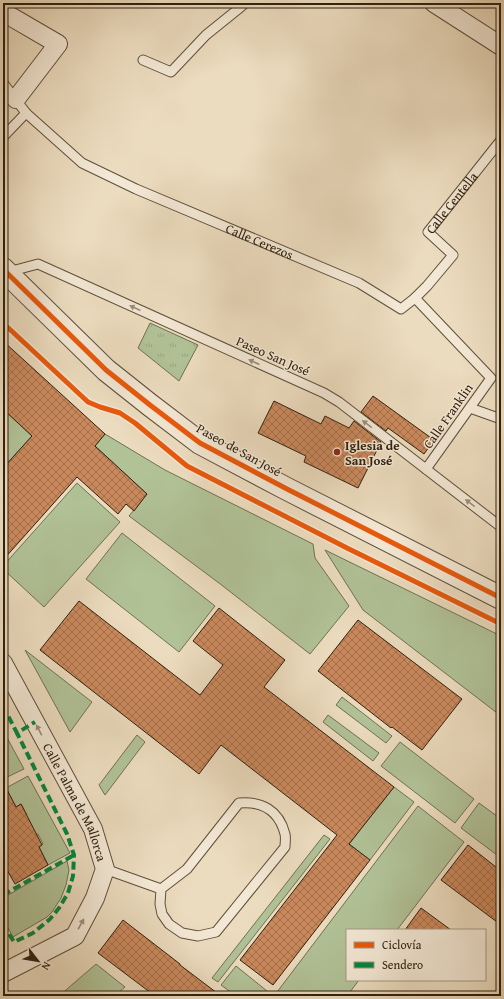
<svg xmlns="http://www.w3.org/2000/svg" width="504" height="999" font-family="'Gentium Book Plus',serif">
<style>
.grass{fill:url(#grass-tufts);stroke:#707152}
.garden{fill:#b1c297;stroke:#707152}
.building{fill:url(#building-cross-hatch);stroke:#2f200e}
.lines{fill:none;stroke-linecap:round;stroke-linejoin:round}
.service-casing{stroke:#5e4f3a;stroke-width:11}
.minor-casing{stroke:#5e4f3a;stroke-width:20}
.tertiary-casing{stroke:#5e4f3a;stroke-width:24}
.service{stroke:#f3e8d5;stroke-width:9}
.minor{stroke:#f3e8d5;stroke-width:18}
.tertiary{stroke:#f3e8d5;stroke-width:22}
.quiet{stroke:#00873e;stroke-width:4;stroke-dasharray:8 4;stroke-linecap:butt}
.cycleway-casing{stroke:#f3e8d5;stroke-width:8}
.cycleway{stroke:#e8590c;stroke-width:5}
.oneway{fill:#9b8e7b}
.poi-dot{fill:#8f2418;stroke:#f3e8d5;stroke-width:1.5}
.labels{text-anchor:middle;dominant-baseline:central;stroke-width:3;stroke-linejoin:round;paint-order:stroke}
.street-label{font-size:13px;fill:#2f200e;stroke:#f3e8d5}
.poi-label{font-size:13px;font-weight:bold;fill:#2f200e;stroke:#f3e8d5;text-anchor:start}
</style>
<defs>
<pattern id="grass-tufts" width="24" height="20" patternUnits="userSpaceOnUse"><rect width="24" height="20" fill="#b1c297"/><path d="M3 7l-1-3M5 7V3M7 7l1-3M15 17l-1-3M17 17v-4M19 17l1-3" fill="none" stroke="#99a681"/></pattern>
<pattern id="building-cross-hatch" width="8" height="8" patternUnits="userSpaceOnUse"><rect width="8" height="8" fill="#ca895d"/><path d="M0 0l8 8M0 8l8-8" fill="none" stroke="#a4704b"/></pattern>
</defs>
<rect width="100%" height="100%" fill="#ecdcbf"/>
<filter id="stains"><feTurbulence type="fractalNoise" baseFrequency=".005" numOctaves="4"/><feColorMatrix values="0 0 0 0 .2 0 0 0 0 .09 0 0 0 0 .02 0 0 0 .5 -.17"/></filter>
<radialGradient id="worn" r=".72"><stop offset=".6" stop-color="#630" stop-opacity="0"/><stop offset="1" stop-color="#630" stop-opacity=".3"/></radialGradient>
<!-- grass -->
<path class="grass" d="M150,323L198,345L179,381L138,348Z"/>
<!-- garden -->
<g class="garden">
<path d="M3,409L32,436L3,468Z"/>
<path d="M105,434L165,470L313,544L315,558L349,606L310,654L219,583L129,516L147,494L95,446Z"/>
<path d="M77,483L120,522L44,607L3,569V566Z"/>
<path d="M122,533L215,606L179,652L86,579Z"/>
<path d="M325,550L501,636V716L363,610Z"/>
<path d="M25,650L92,702L70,732Z"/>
<path d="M342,697L392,736L386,743L336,705Z"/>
<path d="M328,715L379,753L373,761L323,722Z"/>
<path d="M5,734L24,769L3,779V735Z"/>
<path d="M137,735L145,742L105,795L99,785Z"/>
<path d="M400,742L474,799L455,823L381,766Z"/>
<path d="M28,776L70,853L48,865L39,847L43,844L38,834L34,835L24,817L27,815L21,804L16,807L6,788Z"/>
<path d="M394,787L414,802L370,860L349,844Z"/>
<path d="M479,803L501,819V858L461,828Z"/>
<path d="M418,806L464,842L397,930H347V980H359L347,996H274Z"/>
<path d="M324,835L330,839L218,982L212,978Z"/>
<path d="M67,861L69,870L66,885L61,898L52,912L47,917L13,937L3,919V898Z"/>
<path d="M96,964L125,987L114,996H59Z"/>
<path d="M236,966L267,991L263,996H236L221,985Z"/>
</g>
<!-- building -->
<g class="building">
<path d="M3,341L105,434L95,446L147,494L134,511L126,504L118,514L77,477L3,560V468L32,436L3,409Z"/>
<path d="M373,396L434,440L424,454L388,428L386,431L361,412Z"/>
<path d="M274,401L321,424L325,416L349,428L354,421L381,442L358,488L304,462L306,456L258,433Z"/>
<path d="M79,601L200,695L223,665L193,641L219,608L285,660L264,687L394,787L349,844L370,860L273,985L240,960L337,835L221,745L199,774L40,650Z"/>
<path d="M358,620L462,699L422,750L392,727L391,728L318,671Z"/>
<path d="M3,782L16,807L21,804L42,845L39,847L48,865L15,884L3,863Z"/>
<path d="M468,845L501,871V925L441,880Z"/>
<path d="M421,908L451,930H405Z"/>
<path d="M123,920L180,964V965L221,996H155L98,953Z"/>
</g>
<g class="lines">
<defs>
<g id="service">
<path d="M143,60L171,72L206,35L237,10L245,3"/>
<path id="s1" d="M3,83L26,113L82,163L136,189L359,283L401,309L415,298L491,378L426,469"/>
<path d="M3,137L26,113"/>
<path d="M8,272L38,264L324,393L339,402L501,527"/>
<path id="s2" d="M415,298L427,286L453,255L428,232L501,140"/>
<path d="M470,408L501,419"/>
<path d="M105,869L161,889L187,869L239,803C261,801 279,810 285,834C286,838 285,843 285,847L216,932L198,936L182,933L169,924L162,914L160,904L161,889"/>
</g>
<g id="minor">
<path d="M434,3L501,46"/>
<path d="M3,12L58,44L16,99"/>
<path id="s3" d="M3,663L93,829L105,869L95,898L75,936L3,973"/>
</g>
<path id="tertiary" d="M3,269L106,370L150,405L200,443L287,489L501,598"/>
</defs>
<!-- service casing -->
<use href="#service" class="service-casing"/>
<!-- minor casing -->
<use href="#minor" class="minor-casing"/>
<!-- tertiary casing -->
<use href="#tertiary" class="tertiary-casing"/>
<!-- service -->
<use href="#service" class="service"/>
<!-- minor -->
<use href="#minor" class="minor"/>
<!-- tertiary -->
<use href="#tertiary" class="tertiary"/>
<!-- quiet -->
<g class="quiet">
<path d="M3,706L17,733L35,722"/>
<path d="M3,895L74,855"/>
<path d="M3,924L14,942L33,933L50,919L59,908L68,893L73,876L74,855L67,834L17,733"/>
</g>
<defs>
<g id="cycleway">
<path d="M3,269L106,370L150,405L200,443L287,489L501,598"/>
<path d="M3,323L88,402L100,407L120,413L135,423L187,466L347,548L501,624"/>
</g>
</defs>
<!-- cycleway casing -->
<use href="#cycleway" class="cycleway-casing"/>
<!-- cycleway -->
<use href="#cycleway" class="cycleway"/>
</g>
<!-- one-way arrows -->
<defs><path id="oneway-solid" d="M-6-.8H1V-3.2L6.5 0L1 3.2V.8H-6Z"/></defs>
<g class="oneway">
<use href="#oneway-solid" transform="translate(135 308) rotate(-156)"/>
<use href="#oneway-solid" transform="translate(254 362) rotate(-156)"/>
<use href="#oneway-solid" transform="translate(367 424) rotate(-143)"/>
<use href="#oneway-solid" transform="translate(470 503) rotate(-142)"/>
<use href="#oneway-solid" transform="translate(39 730) rotate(-118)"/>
<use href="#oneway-solid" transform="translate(81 924) rotate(-61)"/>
</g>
<!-- markers -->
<circle class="poi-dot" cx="337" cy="452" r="4"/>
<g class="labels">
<!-- street labels -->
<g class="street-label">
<text stroke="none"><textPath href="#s2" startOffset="129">Calle Centella</textPath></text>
<text stroke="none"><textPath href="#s1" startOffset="307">Calle Cerezos</textPath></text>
<text transform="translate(273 356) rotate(24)">Paseo San José</text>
<text transform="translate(448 416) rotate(-55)">Calle Franklin</text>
<text transform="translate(239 450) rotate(29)">Paseo de San José</text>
<text stroke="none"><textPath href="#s3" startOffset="157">Calle Palma de Mallorca</textPath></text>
</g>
<!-- poi labels -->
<g class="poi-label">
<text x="345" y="445">Iglesia de<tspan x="345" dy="15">San José</tspan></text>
</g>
</g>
<!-- margin -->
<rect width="504" height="999" fill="none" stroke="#ecdcbf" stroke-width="16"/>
<rect x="4" y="4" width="496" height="991" fill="none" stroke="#2f200e" stroke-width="2"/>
<rect x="8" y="8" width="488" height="983" fill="none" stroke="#2f200e"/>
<!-- legend -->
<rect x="346" y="929" width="140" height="52" fill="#f3e8d5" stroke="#a59885"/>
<rect x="354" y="942" width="20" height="6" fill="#e8590c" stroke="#a59885"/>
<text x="382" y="949" font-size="12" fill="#2f200e">Ciclovía</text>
<rect x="354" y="962" width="20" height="6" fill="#00873e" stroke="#a59885"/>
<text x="382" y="969" font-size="12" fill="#2f200e">Sendero</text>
<!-- north arrow -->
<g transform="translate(38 961) rotate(121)" stroke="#f3e8d5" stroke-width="3" paint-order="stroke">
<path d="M0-3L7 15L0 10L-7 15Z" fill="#2f200e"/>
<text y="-6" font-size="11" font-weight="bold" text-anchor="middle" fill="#2f200e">N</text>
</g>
<rect width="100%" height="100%" filter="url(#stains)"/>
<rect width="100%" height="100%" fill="url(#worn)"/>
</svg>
